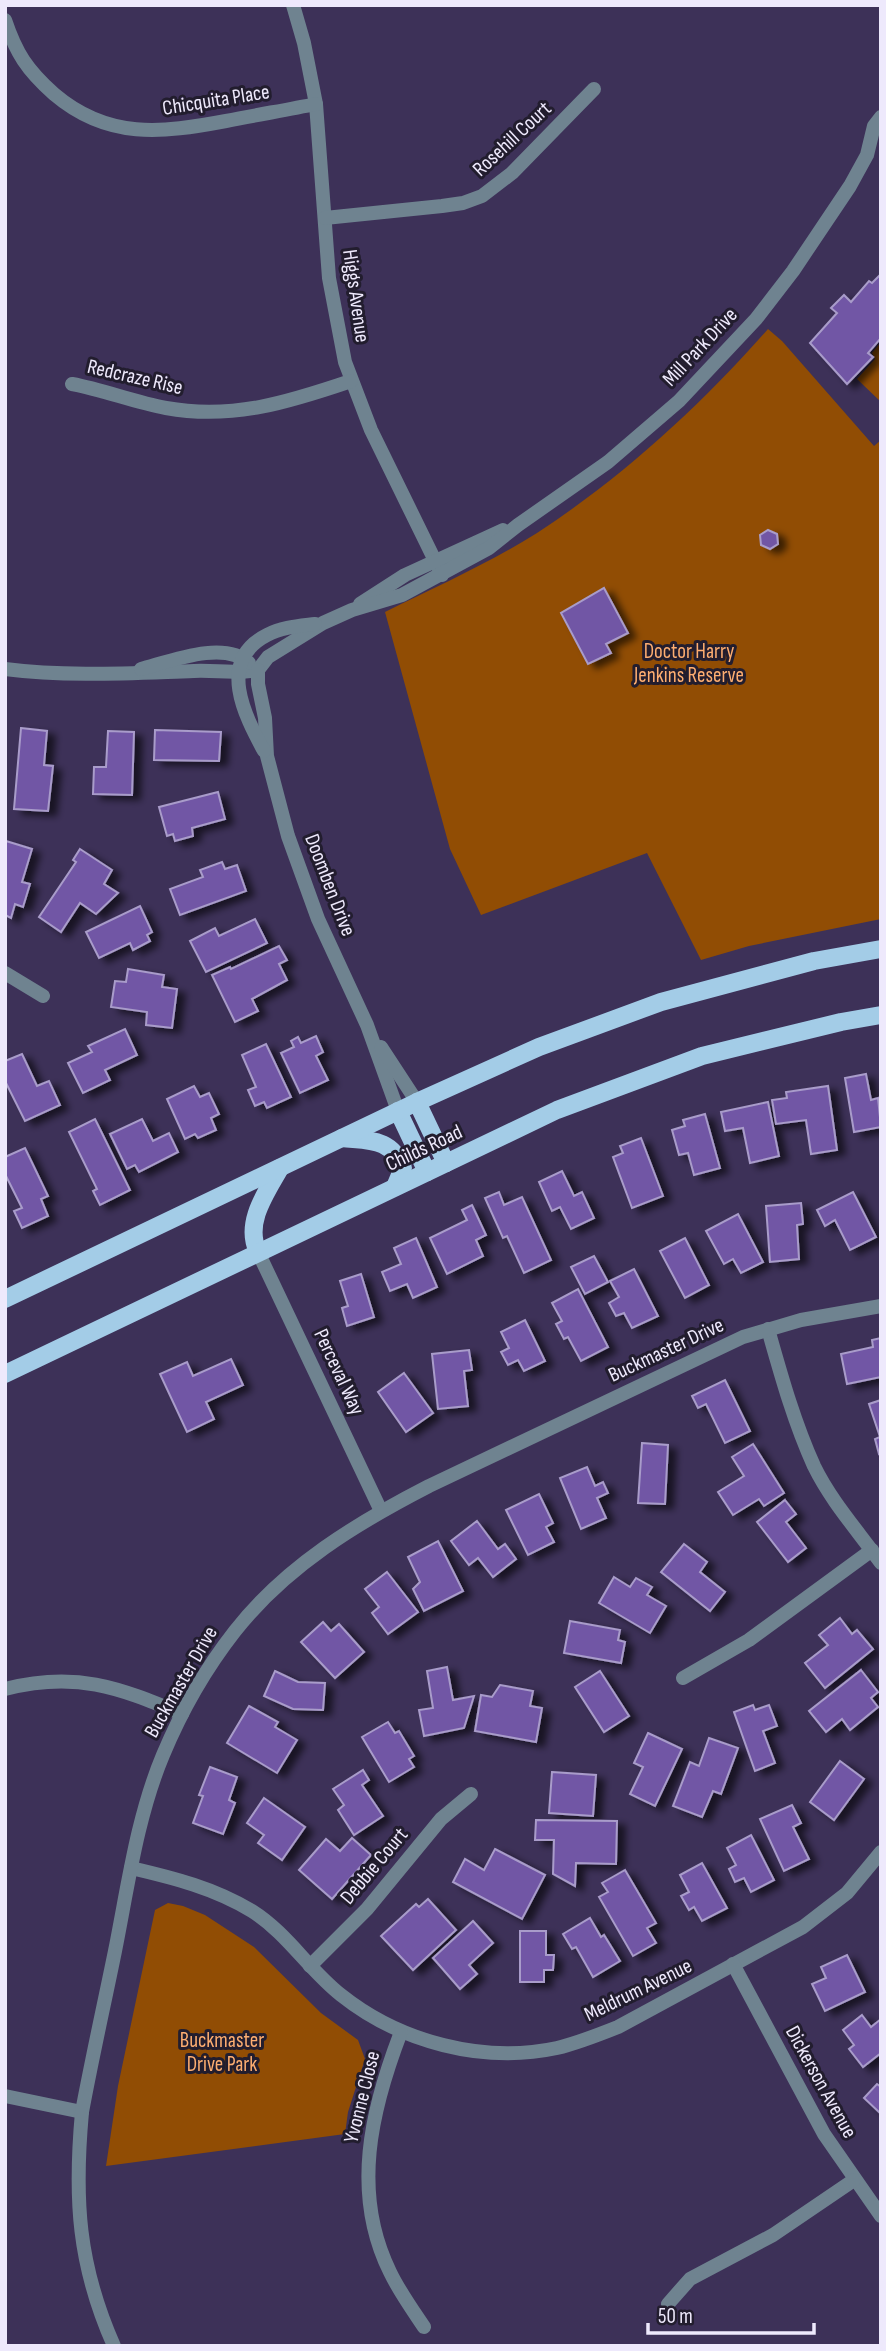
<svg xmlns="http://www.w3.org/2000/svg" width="886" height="2351" font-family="'Sofia Sans Condensed',sans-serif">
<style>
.park{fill:#914d04}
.building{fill:#7157a5;stroke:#a99cca;stroke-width:2;filter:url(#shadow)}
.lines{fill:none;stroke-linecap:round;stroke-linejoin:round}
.street{stroke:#6f8390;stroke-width:14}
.primary{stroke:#a3cce7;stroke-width:18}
.labels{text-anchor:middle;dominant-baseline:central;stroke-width:6;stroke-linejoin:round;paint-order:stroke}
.street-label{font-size:21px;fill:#eee9fc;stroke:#221d2e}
.park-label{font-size:21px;fill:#feae71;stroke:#221d2e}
</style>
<defs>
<filter id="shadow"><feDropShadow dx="8" dy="4.5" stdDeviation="3.5" flood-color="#0009"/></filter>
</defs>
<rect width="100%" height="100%" fill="#3d3158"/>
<!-- park -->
<g class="park">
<path d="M768,329L782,341L874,446L881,440V919L749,946L701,960L647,853L481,915L450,849L385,612C436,587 489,563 537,533C624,476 699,407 768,329Z"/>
<path d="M881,342V402L857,379L875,359L872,353Z"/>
<path d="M168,1903L183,1906L205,1915L254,1947L321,2013L358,2040L365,2059L348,2112L345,2134L106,2166L118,2086L155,1910Z"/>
</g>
<!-- building -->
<g class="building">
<path d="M881,274V338L868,353L873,357L847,384L810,343L837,313L831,308L844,295L851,302L869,281L872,283Z"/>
<path d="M768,530L777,534L778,544L770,549L761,545L760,535Z"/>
<path d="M604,588L628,633L606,644L611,653L588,664L561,613Z"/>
<path d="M21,728L47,731L44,765L53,766L48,811L14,809Z"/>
<path d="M155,730L221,732L219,761L154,760Z"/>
<path d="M108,731L134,732L132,795L93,794L94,767H106Z"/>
<path d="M218,792L225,819L192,828L193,836L175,841L173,834L167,836L159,807Z"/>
<path d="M6,841L32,849L22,882L30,884L23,907L15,904L11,918L5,915Z"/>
<path d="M80,849L112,870L104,884L118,893L96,914L80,903L61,932L39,917L76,862L73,860Z"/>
<path d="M222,862L225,869L237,865L246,891L180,915L170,889L203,877L200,870Z"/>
<path d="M140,906L152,932L147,935L150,941L133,950L130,943L99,958L86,932Z"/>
<path d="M255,919L267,943L206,972L190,941L215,928L219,936Z"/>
<path d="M279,946L287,960L279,964L287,980L252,999L258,1011L235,1022L212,975L230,967L231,969Z"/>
<path d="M128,969L164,975L162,987L177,989L172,1028L146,1025L147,1012L111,1007L115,981L126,982Z"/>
<path d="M125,1029L137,1055L105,1070L110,1080L83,1093L68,1063L92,1052L88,1046Z"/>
<path d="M316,1036L323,1052L316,1056L328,1080L300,1093L281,1053L294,1047L291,1041L298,1037L301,1043Z"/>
<path d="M266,1044L291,1097L267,1108L264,1102L255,1106L248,1090L256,1087L242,1055Z"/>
<path d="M22,1054L37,1086L49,1081L60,1105L25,1121L5,1081V1061Z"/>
<path d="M866,1074L871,1100L878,1098L881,1127L854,1132L845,1078Z"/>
<path d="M194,1086L200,1097L209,1093L219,1114L211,1118L216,1130L198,1138L195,1134L185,1139L167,1099Z"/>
<path d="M828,1086L837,1150L811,1154L806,1120L776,1124L772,1100L787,1098L786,1092Z"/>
<path d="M768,1102L779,1156L750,1163L743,1128L725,1131L721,1112Z"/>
<path d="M705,1114L720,1168L694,1175L688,1153L679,1155L672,1130L685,1126L683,1120Z"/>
<path d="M95,1119L130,1190L100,1205L93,1191L97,1189L69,1132Z"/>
<path d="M142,1119L153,1141L169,1133L178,1152L139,1172L135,1165L127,1169L110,1134Z"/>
<path d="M641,1138L663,1196L632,1208L613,1157L623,1153L620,1146Z"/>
<path d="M25,1148L48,1196L41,1199L48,1216L22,1228L14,1211L22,1208L5,1174V1157Z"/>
<path d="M562,1171L574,1196L582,1192L594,1218L571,1229L560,1207L552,1211L539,1182Z"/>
<path d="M499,1192L504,1205L522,1197L551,1260L524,1273L507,1236L503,1238L485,1198Z"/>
<path d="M853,1192L876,1237L850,1250L835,1220L825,1226L817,1210Z"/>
<path d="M801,1203L803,1224L797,1225L799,1259L770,1262L766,1206Z"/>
<path d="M472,1205L486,1235L476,1240L483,1256L447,1274L430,1238L467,1220L462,1210Z"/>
<path d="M738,1214L763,1262L741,1273L733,1259L724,1264L706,1231Z"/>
<path d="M416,1238L437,1287L413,1298L407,1284L390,1291L382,1272L401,1264L394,1248Z"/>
<path d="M685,1238L709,1285L685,1298L660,1251Z"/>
<path d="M594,1256L608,1282L585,1294L571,1267Z"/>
<path d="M634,1269L658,1316L632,1328L624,1313L616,1316L609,1303L619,1297L610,1281Z"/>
<path d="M361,1274L374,1317L347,1326L342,1308L348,1306L340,1281Z"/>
<path d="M578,1289L608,1347L581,1361L568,1337L564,1339L556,1324L562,1321L552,1303Z"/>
<path d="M525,1320L545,1361L524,1371L518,1360L508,1365L501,1352L509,1348L501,1332Z"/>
<path d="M881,1338V1377L847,1384L841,1354L873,1347L872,1340Z"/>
<path d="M469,1350L472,1370L464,1371L468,1406L438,1409L432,1354Z"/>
<path d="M231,1359L243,1385L206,1402L214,1419L187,1432L160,1374L187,1362L193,1376Z"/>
<path d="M404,1373L433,1413L406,1432L378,1392Z"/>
<path d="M725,1380L750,1431L725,1443L706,1404L698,1408L692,1396Z"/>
<path d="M881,1400V1453L879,1454L875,1439L880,1437L869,1404Z"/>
<path d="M642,1443L668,1445L665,1504L638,1503Z"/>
<path d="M753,1444L784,1493L764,1506L759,1499L733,1515L718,1492L744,1476L732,1457Z"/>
<path d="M587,1467L595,1486L603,1482L608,1493L597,1498L606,1518L581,1529L560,1478Z"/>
<path d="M539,1494L553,1523L546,1527L554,1542L528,1555L506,1510Z"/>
<path d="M785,1500L796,1514L786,1522L806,1548L788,1562L757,1522Z"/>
<path d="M477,1521L498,1549L505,1544L516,1559L493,1577L478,1558L469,1565L451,1541Z"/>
<path d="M438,1541L463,1591L424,1611L413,1589L420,1582L408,1557Z"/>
<path d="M684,1544L707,1562L700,1572L725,1592L710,1611L661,1572Z"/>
<path d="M387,1572L418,1612L388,1634L372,1613L379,1607L365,1589Z"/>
<path d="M614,1577L630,1587L636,1578L652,1587L647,1595L666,1606L650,1633L599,1603Z"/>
<path d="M840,1618L852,1634L857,1630L873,1649L825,1688L805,1663L828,1645L819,1635Z"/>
<path d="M570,1621L620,1630L618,1640L625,1642L621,1663L564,1653Z"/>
<path d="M323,1622L331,1631L339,1624L364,1652L335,1678L301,1642Z"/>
<path d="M447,1667L453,1700L474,1696L464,1728L424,1736L419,1710L433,1708L427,1671Z"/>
<path d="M861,1670L878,1692L871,1698L878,1707L850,1730L842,1719L826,1732L809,1711Z"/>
<path d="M275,1671L298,1682L325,1683L323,1710L293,1709L264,1696Z"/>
<path d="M600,1671L629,1716L604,1732L575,1687Z"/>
<path d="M500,1685L533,1691L530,1706L542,1708L536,1742L475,1731L481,1695L492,1697Z"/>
<path d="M753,1705L755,1710L769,1705L777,1726L763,1731L775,1763L755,1771L734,1712Z"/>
<path d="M249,1706L278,1722L275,1727L297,1740L277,1773L227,1743Z"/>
<path d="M388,1722L395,1733L399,1731L414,1756L409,1759L414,1767L389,1782L362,1737Z"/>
<path d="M648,1733L682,1749L655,1806L630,1794L643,1767L634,1763Z"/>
<path d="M709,1738L738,1748L721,1794L713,1791L702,1817L673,1806L690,1762L699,1766Z"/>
<path d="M840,1761L864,1779L834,1820L810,1802Z"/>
<path d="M210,1767L237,1777L229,1800L235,1803L223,1834L193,1823L203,1796L199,1795Z"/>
<path d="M363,1770L369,1780L362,1785L383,1816L354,1835L338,1810L344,1805L333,1789Z"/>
<path d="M552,1772L596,1775L593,1816L549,1813Z"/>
<path d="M264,1798L305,1827L282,1860L258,1843L264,1835L247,1823Z"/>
<path d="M792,1805L801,1823L793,1827L809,1859L784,1871L760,1819Z"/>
<path d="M536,1820L617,1821L616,1864L576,1863L575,1886L553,1874L554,1840H535Z"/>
<path d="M751,1835L774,1880L751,1892L744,1878L735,1882L729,1869L736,1865L727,1848Z"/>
<path d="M352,1838L371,1855L332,1899L299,1870L326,1839L340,1851Z"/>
<path d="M495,1849L545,1875L522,1919L453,1882L465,1859L484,1870Z"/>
<path d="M702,1863L727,1908L702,1921L694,1907L689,1910L681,1896L689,1892L680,1875Z"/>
<path d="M625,1870L656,1923L647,1928L656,1943L633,1956L599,1897L608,1892L602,1883Z"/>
<path d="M428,1899L456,1930L413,1970L381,1936L416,1904L419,1907Z"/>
<path d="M590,1918L601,1937L604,1935L620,1961L593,1977L576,1947L572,1949L563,1934Z"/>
<path d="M473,1921L493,1943L469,1965L477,1974L460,1989L433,1958Z"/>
<path d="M520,1931H546V1955H554L553,1970H544V1982H520Z"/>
<path d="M847,1955L865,1992L825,2011L812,1984L826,1978L821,1967Z"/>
<path d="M862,2015L871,2027L881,2019V2053L863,2067L849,2049L854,2045L843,2030Z"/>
<path d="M877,2084L881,2087V2114L864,2098Z"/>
</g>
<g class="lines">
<!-- street -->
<g class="street">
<path d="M293,5L304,43L316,104L329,278L345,362L371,430L442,575"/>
<path d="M5,20C16,53 27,70 54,94C108,140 162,133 226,121C256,115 286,110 316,104"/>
<path d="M325,218L442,206L463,203L482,196L512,173L594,89"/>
<path d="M72,384C104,390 134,402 166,408C233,420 289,402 351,381"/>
<path d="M360,604L405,575L503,530"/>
<path d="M5,669C67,677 131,673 194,671C215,670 236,674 258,670L268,657L323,623L352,610L402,595L489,548L518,525L608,462L679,401L756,319L793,271L850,186L867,155L874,126L881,117"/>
<path d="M141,669C171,661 224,640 249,663"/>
<path d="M258,670V684L265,718L267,756L288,836L318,919L367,1025L398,1111"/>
<path d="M264,751C245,716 216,661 267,635C282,627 299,626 315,624"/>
<path d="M5,973L43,996"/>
<path d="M381,1047L417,1102"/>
<path d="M258,1252L381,1511"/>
<path d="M768,1329C781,1375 794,1422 814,1466C831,1501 858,1531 881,1563"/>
<path d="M683,1678L749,1640L872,1550"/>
<path d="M5,1689C75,1671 118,1687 182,1714"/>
<path d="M131,1868C174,1878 214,1888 252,1911C287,1933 309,1970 341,1995C400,2042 483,2064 557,2048C578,2043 598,2035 618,2027L803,1927L847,1893L881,1852"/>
<path d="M733,1964L824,2134L881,2216"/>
<path d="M310,1966L367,1909L441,1819L471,1794"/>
<path d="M401,2032C371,2110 351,2193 390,2272C399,2291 412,2309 424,2327"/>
<path d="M5,2096L82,2112"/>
<path d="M668,2304L690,2279L773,2235L854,2180"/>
<path d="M114,2346C78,2265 74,2199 82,2112C92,2058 104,2005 115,1951C128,1886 137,1817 163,1755C181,1712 206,1668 235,1631C286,1566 357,1523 429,1486L743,1337L801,1320L881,1306"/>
</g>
<!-- primary -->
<g class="primary">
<path d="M417,1102L446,1163"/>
<path d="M398,1111L427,1172"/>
<path d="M342,1138C371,1141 391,1138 403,1168L395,1187"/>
<path d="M258,1252C244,1223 266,1193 280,1168"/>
<path d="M5,1299L417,1102L539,1047L661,1002L814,961L881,949"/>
<path d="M5,1374L557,1110L702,1056L841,1022L881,1015"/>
</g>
</g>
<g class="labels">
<!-- street labels -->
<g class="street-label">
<text transform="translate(216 100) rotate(-9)">Chicquita Place</text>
<text transform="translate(512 139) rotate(-43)">Rosehill Court</text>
<text transform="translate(356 296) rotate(82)">Higgs Avenue</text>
<text transform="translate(700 347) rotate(-47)">Mill Park Drive</text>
<text transform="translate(135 377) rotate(13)">Redcraze Rise</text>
<text transform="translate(330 885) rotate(69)">Doomben Drive</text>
<text transform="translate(424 1148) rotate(-25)">Childs Road</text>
<text transform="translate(666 1350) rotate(-25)">Buckmaster Drive</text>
<text transform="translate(339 1372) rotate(65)">Perceval Way</text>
<text transform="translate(181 1682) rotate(-60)">Buckmaster Drive</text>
<text transform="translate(374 1866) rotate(-50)">Debbie Court</text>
<text transform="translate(638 1990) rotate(-26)">Meldrum Avenue</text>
<text transform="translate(821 2082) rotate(61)">Dickerson Avenue</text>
<text transform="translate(362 2097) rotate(-76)">Yvonne Close</text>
</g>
<!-- park labels -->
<g class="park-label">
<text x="689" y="651">Doctor Harry<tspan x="689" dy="24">Jenkins Reserve</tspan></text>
<text x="222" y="2040">Buckmaster<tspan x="222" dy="24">Drive Park</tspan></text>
</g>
</g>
<!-- border -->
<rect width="886" height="2351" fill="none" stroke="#eee9fc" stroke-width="14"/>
<!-- scale -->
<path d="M648 2323v10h166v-10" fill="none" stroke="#eee9fc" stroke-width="3.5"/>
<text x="658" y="2323" font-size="21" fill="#eee9fc" stroke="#221d2e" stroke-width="5" paint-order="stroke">50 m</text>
</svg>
